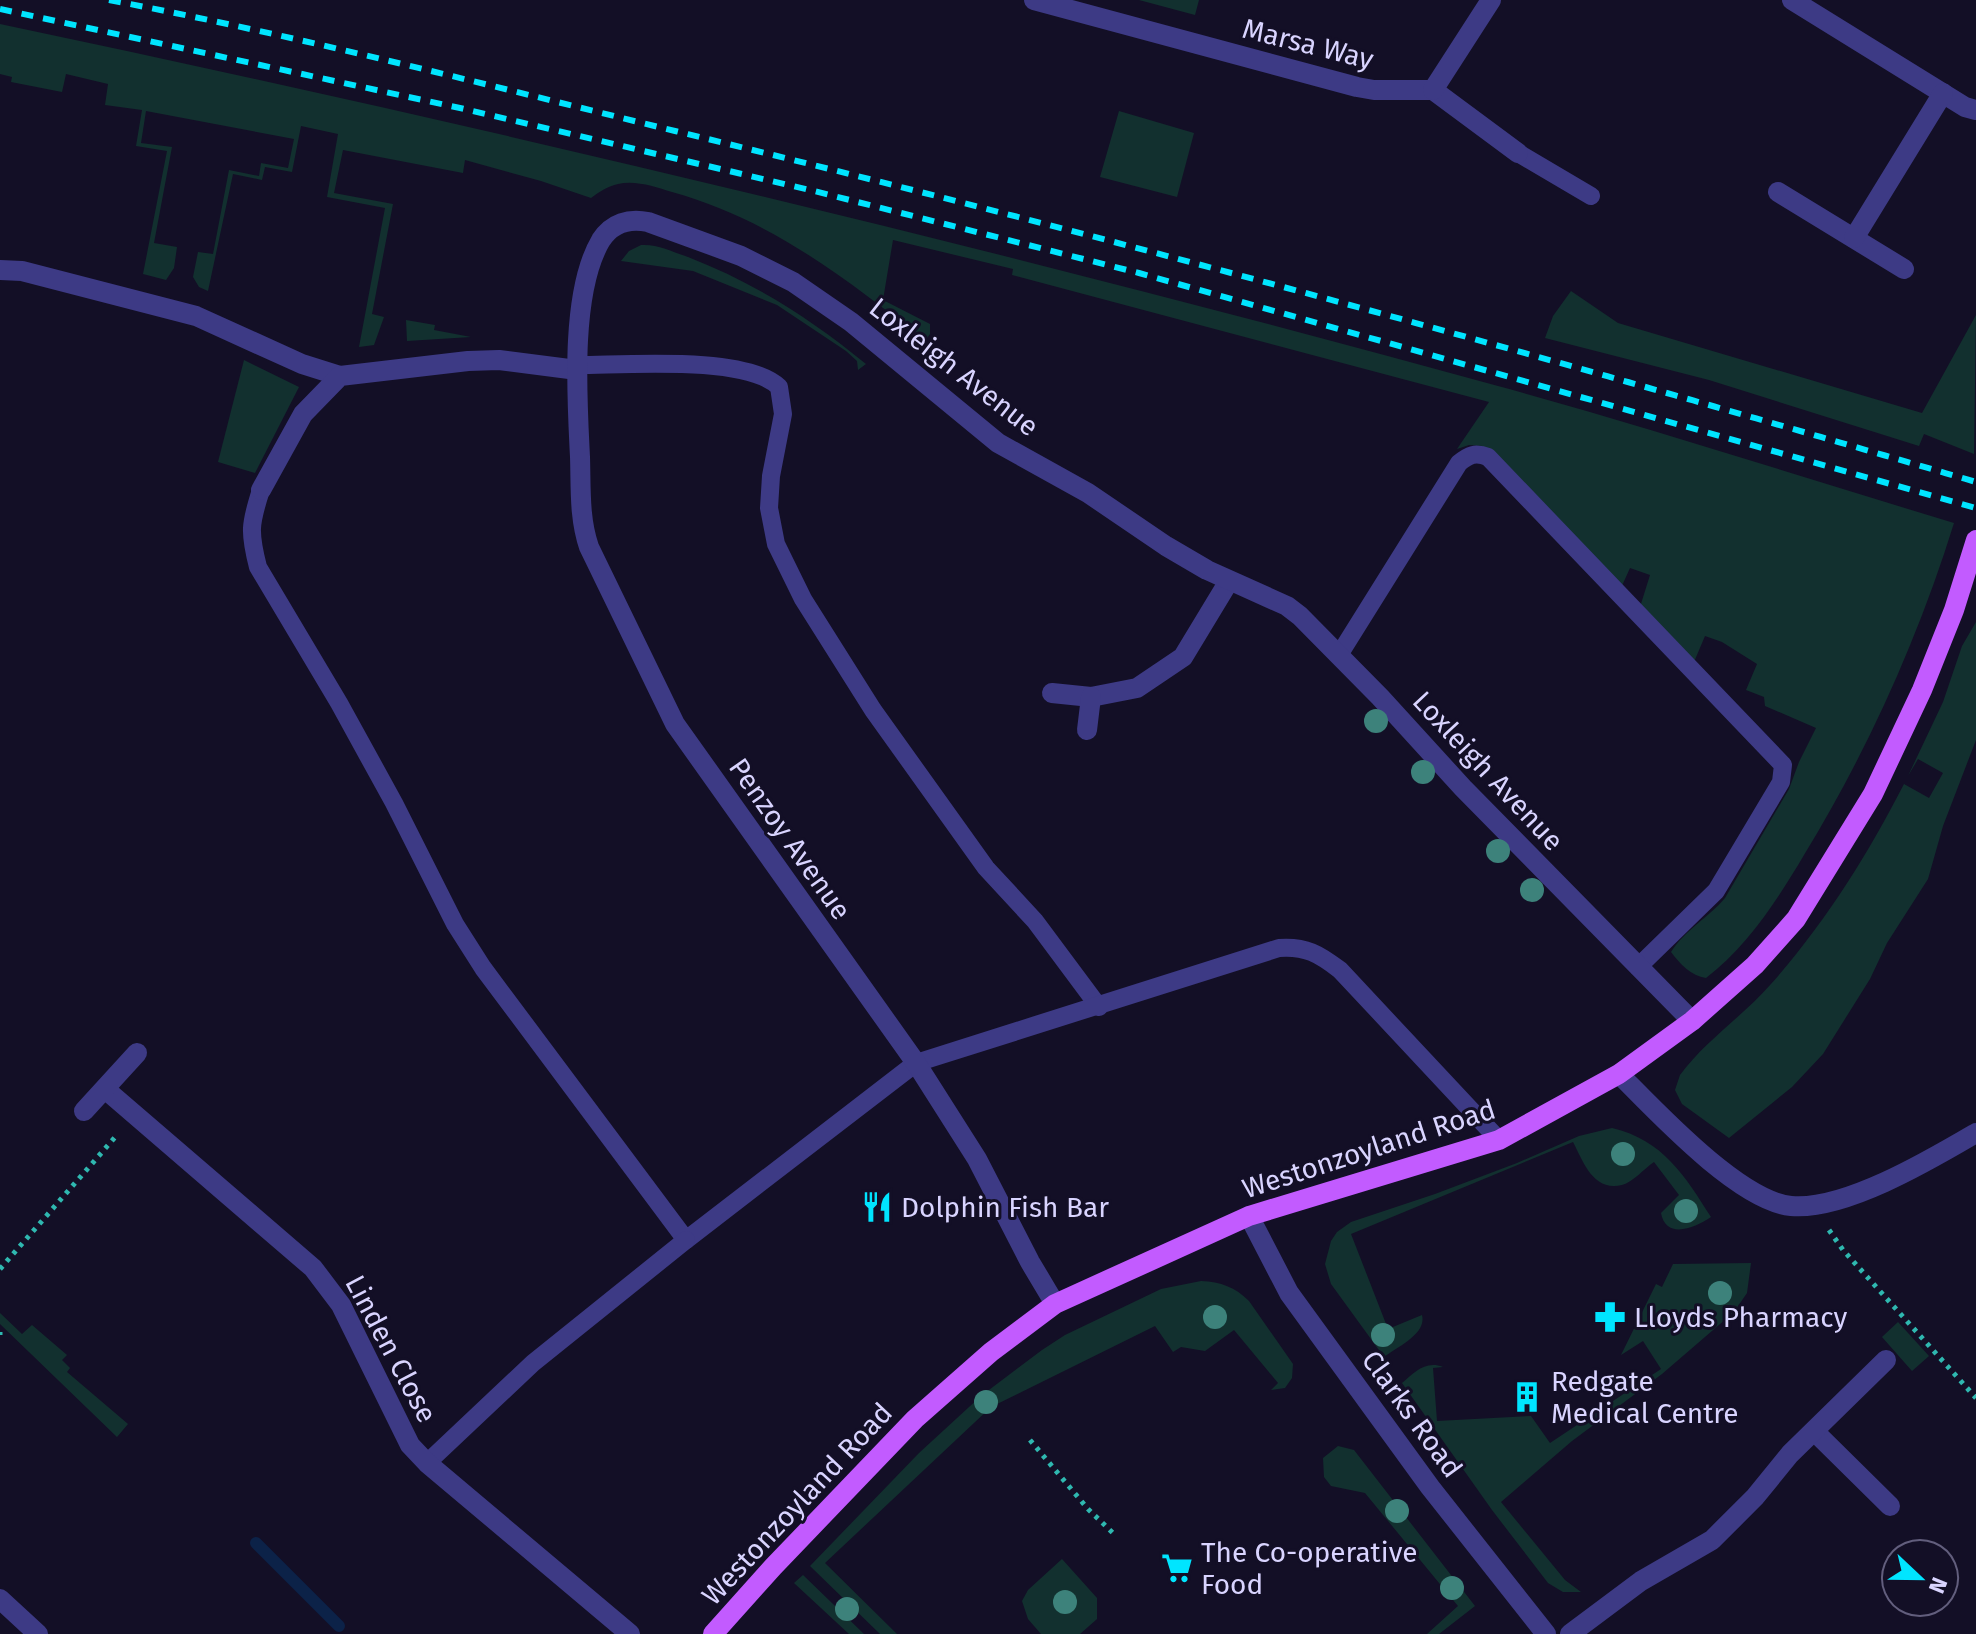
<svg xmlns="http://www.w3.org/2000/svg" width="1976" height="1634" font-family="'Fira Sans',sans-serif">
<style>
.green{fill:#12302f}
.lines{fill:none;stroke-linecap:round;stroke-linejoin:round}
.stream{stroke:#0c2248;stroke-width:12}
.path{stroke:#2fb8b0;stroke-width:5;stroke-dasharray:4 6;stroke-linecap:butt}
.lane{stroke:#3d3a85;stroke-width:18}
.street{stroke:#3d3a85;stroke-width:20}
.primary{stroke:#c25bff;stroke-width:20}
.rail{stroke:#00e5ff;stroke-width:6;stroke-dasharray:12 10;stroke-linecap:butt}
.tree{fill:#3d827b}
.labels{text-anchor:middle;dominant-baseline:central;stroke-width:6;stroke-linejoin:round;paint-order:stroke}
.street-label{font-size:28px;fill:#d9d4ff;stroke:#130f26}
.poi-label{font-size:28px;fill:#d9d4ff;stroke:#130f26;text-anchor:start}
</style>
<rect width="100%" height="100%" fill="#130f26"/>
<!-- green -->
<g class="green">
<path d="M1139,0H1199L1195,15Z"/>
<path d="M0,24C503,130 1003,250 1498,386C1651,428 1802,477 1954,523C1918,639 1867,752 1804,855C1778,899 1747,947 1706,978C1691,976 1680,964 1671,952C1684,931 1709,917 1725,898L1789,789L1799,762L1816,728L1765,706L1764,697L1746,690L1757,664L1722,642L1705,636L1694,662L1640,607L1650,575L1630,568L1621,588L1482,446L1469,445L1457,449L1489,402L1012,275L1013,269L893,240L883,300L930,324V334L925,341C847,279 770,219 672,192C655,187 636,180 618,184C608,186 599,192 591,198L541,181L465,160L463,173L343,150L334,193L393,204L372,314L384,317L374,345L359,347L385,208L327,197L338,134L301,126L292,172L265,167L262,180L233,174L208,291L199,287L193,277L198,252L213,254L229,170L259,176L261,163L288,168L294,139L146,111L141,143L172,147L154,243L177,247L174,268L166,280L143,274L167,151L136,146L142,110L105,105L108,84L66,74L62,92L11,82L12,77L0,74Z"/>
<path d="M1119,111L1194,133L1177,197L1100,177Z"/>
<path d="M641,245C658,244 673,252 688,257C755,283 811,319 866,364L858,370L857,361L846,351L777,305L693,271L621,261L629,251Z"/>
<path d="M1571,291L1618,323L1922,413L1976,315L1974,454L1924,434L1919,446L1709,380L1545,338L1553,316Z"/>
<path d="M406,320L435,325L434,330L471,337L407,341Z"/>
<path d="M244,360L299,387L255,473L218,462Z"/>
<path d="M1976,622V740L1943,826L1928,879L1887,943L1870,979L1823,1054L1792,1087L1729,1138L1682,1104L1675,1090L1680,1075C1705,1041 1743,1016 1771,984C1825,923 1867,856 1904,784L1929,798L1943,773L1918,759L1908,776L1943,702L1962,646Z"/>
<path d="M1612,1128C1663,1140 1685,1176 1711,1217C1695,1228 1666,1240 1661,1213L1679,1195L1654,1162C1645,1168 1633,1182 1622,1185C1593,1192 1583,1161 1573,1142L1351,1234L1388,1329L1422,1315C1427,1334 1397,1347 1384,1357L1331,1284L1325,1264L1331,1241L1337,1232L1351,1222L1435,1194L1517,1163L1579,1136Z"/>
<path d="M1751,1263L1747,1293L1734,1312L1662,1374L1572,1441L1501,1502L1565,1580L1581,1592H1563L1548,1583L1492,1510L1402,1383C1414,1373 1425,1360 1443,1367L1433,1368L1437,1421L1531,1416L1550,1443L1661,1369L1643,1341L1621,1355L1656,1284L1662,1287L1673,1264Z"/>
<path d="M1201,1281C1221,1282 1235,1287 1249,1301L1293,1364L1292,1378L1285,1388L1271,1390L1278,1383L1234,1330L1205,1351L1181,1347L1173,1352L1155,1326L991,1407L825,1563L897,1634H880L810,1566L919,1453L981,1396L1042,1350L1065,1335L1161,1289Z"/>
<path d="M0,1313L22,1334L32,1325L67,1355L62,1360L70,1368L67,1372L128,1424L117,1437L0,1324Z"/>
<path d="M1898,1322L1929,1356L1912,1371L1882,1337Z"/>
<path d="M1338,1446L1354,1450L1475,1606L1439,1634H1427L1458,1606L1365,1493L1331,1486L1324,1477L1323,1458Z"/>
<path d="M1062,1559L1097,1598V1619L1080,1634H1041L1028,1619L1022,1601L1028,1590Z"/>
<path d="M803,1575L864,1634H849L794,1583Z"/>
</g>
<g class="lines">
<!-- stream -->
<path class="stream" d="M256,1543L339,1626"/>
<!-- path -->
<g class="path">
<path d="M1829,1230L1843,1250L1976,1398"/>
<path d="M0,1269L117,1135"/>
<path d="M0,1332V1335"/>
<path d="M1030,1440L1088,1509L1115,1535"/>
</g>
<!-- lane -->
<g class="lane">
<path d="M1518,153L1591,196"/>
<path d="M578,365C625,365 746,355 779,387L783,414L771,476L769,508L776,544L803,599L873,710L986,868L1035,921L1099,1007"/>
<path d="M261,490C250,524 249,532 258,567L339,703L394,803L455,924L483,968L686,1240L916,1063L1279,948C1306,946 1319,954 1340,970L1499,1140"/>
<path d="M1339,655L1459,463C1469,455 1475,452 1488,457L1783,765L1781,782L1716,891L1638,967"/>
<path d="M427,1463L533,1363L686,1240"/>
</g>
<!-- street -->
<g class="street">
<path d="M1034,0L1357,87L1374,90H1433L1518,153"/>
<path d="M1792,0L1965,107L1976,110"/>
<path d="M1433,90L1491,0"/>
<path d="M1778,192L1904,269"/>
<path d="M1854,238L1943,93"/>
<path d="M0,270L22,271L196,316L302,364L340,376"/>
<path d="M261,490L303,414L340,376L468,361L499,360L577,370"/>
<path d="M1052,693L1091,697L1137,688L1183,657L1229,581"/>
<path d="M1087,730L1091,697"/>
<path d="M1619,1074C1656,1111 1739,1201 1791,1206C1844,1211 1930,1160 1976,1133"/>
<path d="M105,1089L313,1268L341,1305L410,1445L427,1463L630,1634"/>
<path d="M84,1111L137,1053"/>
<path d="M1249,1216L1289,1293L1430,1487L1546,1634"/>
<path d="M1055,1304L1030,1262L977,1159L916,1063L675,724L589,547C579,518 581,487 580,457C577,397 570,292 601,240C612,223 629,218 648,222L741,256L793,282L851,322L998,443L1088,493L1166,546L1207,570L1287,606L1300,616L1380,697L1463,788L1692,1021"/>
<path d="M1814,1431L1890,1506"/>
<path d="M0,1599L38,1634"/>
<path d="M1570,1634L1641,1581L1712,1540L1755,1497L1790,1454L1886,1360"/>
</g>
<!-- primary -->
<path class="primary" d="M713,1634L773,1567L915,1419L991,1352L1055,1304L1249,1216L1499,1140L1619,1074L1692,1021L1755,965L1796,919L1873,794L1922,690L1954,610L1976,540"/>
<!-- rail -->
<g class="rail">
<path d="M109,0C299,36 487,85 675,131C1112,237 1545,356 1976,482"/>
<path d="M0,9L460,108L810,190L1139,273L1976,508"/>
</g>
</g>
<!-- trees -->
<g class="tree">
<circle cx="1376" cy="721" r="12"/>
<circle cx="1423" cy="772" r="12"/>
<circle cx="1498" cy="851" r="12"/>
<circle cx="1532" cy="890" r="12"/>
<circle cx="1623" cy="1154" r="12"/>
<circle cx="1686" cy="1211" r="12"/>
<circle cx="1720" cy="1293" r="12"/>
<circle cx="1215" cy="1317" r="12"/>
<circle cx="1383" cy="1335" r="12"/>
<circle cx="986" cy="1402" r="12"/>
<circle cx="1397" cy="1511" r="12"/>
<circle cx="1452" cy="1588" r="12"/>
<circle cx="1065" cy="1602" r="12"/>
<circle cx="847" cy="1609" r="12"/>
</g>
<!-- icons -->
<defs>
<symbol id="restaurant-bare" viewBox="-9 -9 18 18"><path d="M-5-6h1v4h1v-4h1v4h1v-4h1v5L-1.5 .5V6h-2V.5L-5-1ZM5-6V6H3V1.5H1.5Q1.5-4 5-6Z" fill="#00e5ff" stroke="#130f26" stroke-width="2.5" paint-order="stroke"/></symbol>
<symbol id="pharmacy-bare" viewBox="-9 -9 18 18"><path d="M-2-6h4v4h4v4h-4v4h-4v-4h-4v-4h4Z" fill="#00e5ff" stroke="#130f26" stroke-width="2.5" paint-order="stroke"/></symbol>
<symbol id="building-bare" viewBox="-9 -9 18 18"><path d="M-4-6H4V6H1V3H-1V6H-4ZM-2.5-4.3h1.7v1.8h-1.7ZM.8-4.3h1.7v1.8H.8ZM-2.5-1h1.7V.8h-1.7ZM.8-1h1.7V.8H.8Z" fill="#00e5ff" stroke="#130f26" stroke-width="2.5" paint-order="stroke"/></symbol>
<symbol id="supermarket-bare" viewBox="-9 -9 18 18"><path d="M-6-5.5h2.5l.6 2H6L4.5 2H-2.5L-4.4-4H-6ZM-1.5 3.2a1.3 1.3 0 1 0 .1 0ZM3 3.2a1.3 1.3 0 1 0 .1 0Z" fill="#00e5ff" stroke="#130f26" stroke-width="2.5" paint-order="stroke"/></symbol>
</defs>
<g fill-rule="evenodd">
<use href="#restaurant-bare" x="855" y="1185" width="44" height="44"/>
<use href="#pharmacy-bare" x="1588" y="1295" width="44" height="44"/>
<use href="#building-bare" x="1505" y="1375" width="44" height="44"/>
<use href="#supermarket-bare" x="1155" y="1546" width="44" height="44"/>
</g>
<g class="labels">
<!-- street labels -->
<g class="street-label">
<text transform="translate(1308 44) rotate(14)">Marsa Way</text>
<text transform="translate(954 367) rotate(38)">Loxleigh Avenue</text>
<text transform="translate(1488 771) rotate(47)">Loxleigh Avenue</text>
<text transform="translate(790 839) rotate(55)">Penzoy Avenue</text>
<text transform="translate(1369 1149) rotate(-18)">Westonzoyland Road</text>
<text transform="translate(391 1349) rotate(62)">Linden Close</text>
<text transform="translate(1412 1414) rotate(54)">Clarks Road</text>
<text transform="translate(797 1504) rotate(-47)">Westonzoyland Road</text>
</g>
<!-- poi labels -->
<g class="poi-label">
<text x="901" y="1207">Dolphin Fish Bar</text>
<text x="1634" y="1317">Lloyds Pharmacy</text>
<text x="1551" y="1381">Redgate<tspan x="1551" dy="32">Medical Centre</tspan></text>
<text x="1201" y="1552">The Co-operative<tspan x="1201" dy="32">Food</tspan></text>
</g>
</g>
<!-- north arrow -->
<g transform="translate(1920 1578) rotate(112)"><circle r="38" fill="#130f26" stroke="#625e7d" stroke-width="2"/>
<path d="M0-6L14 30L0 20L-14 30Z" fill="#00e5ff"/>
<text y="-12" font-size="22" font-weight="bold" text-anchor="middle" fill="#d9d4ff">N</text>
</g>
</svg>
